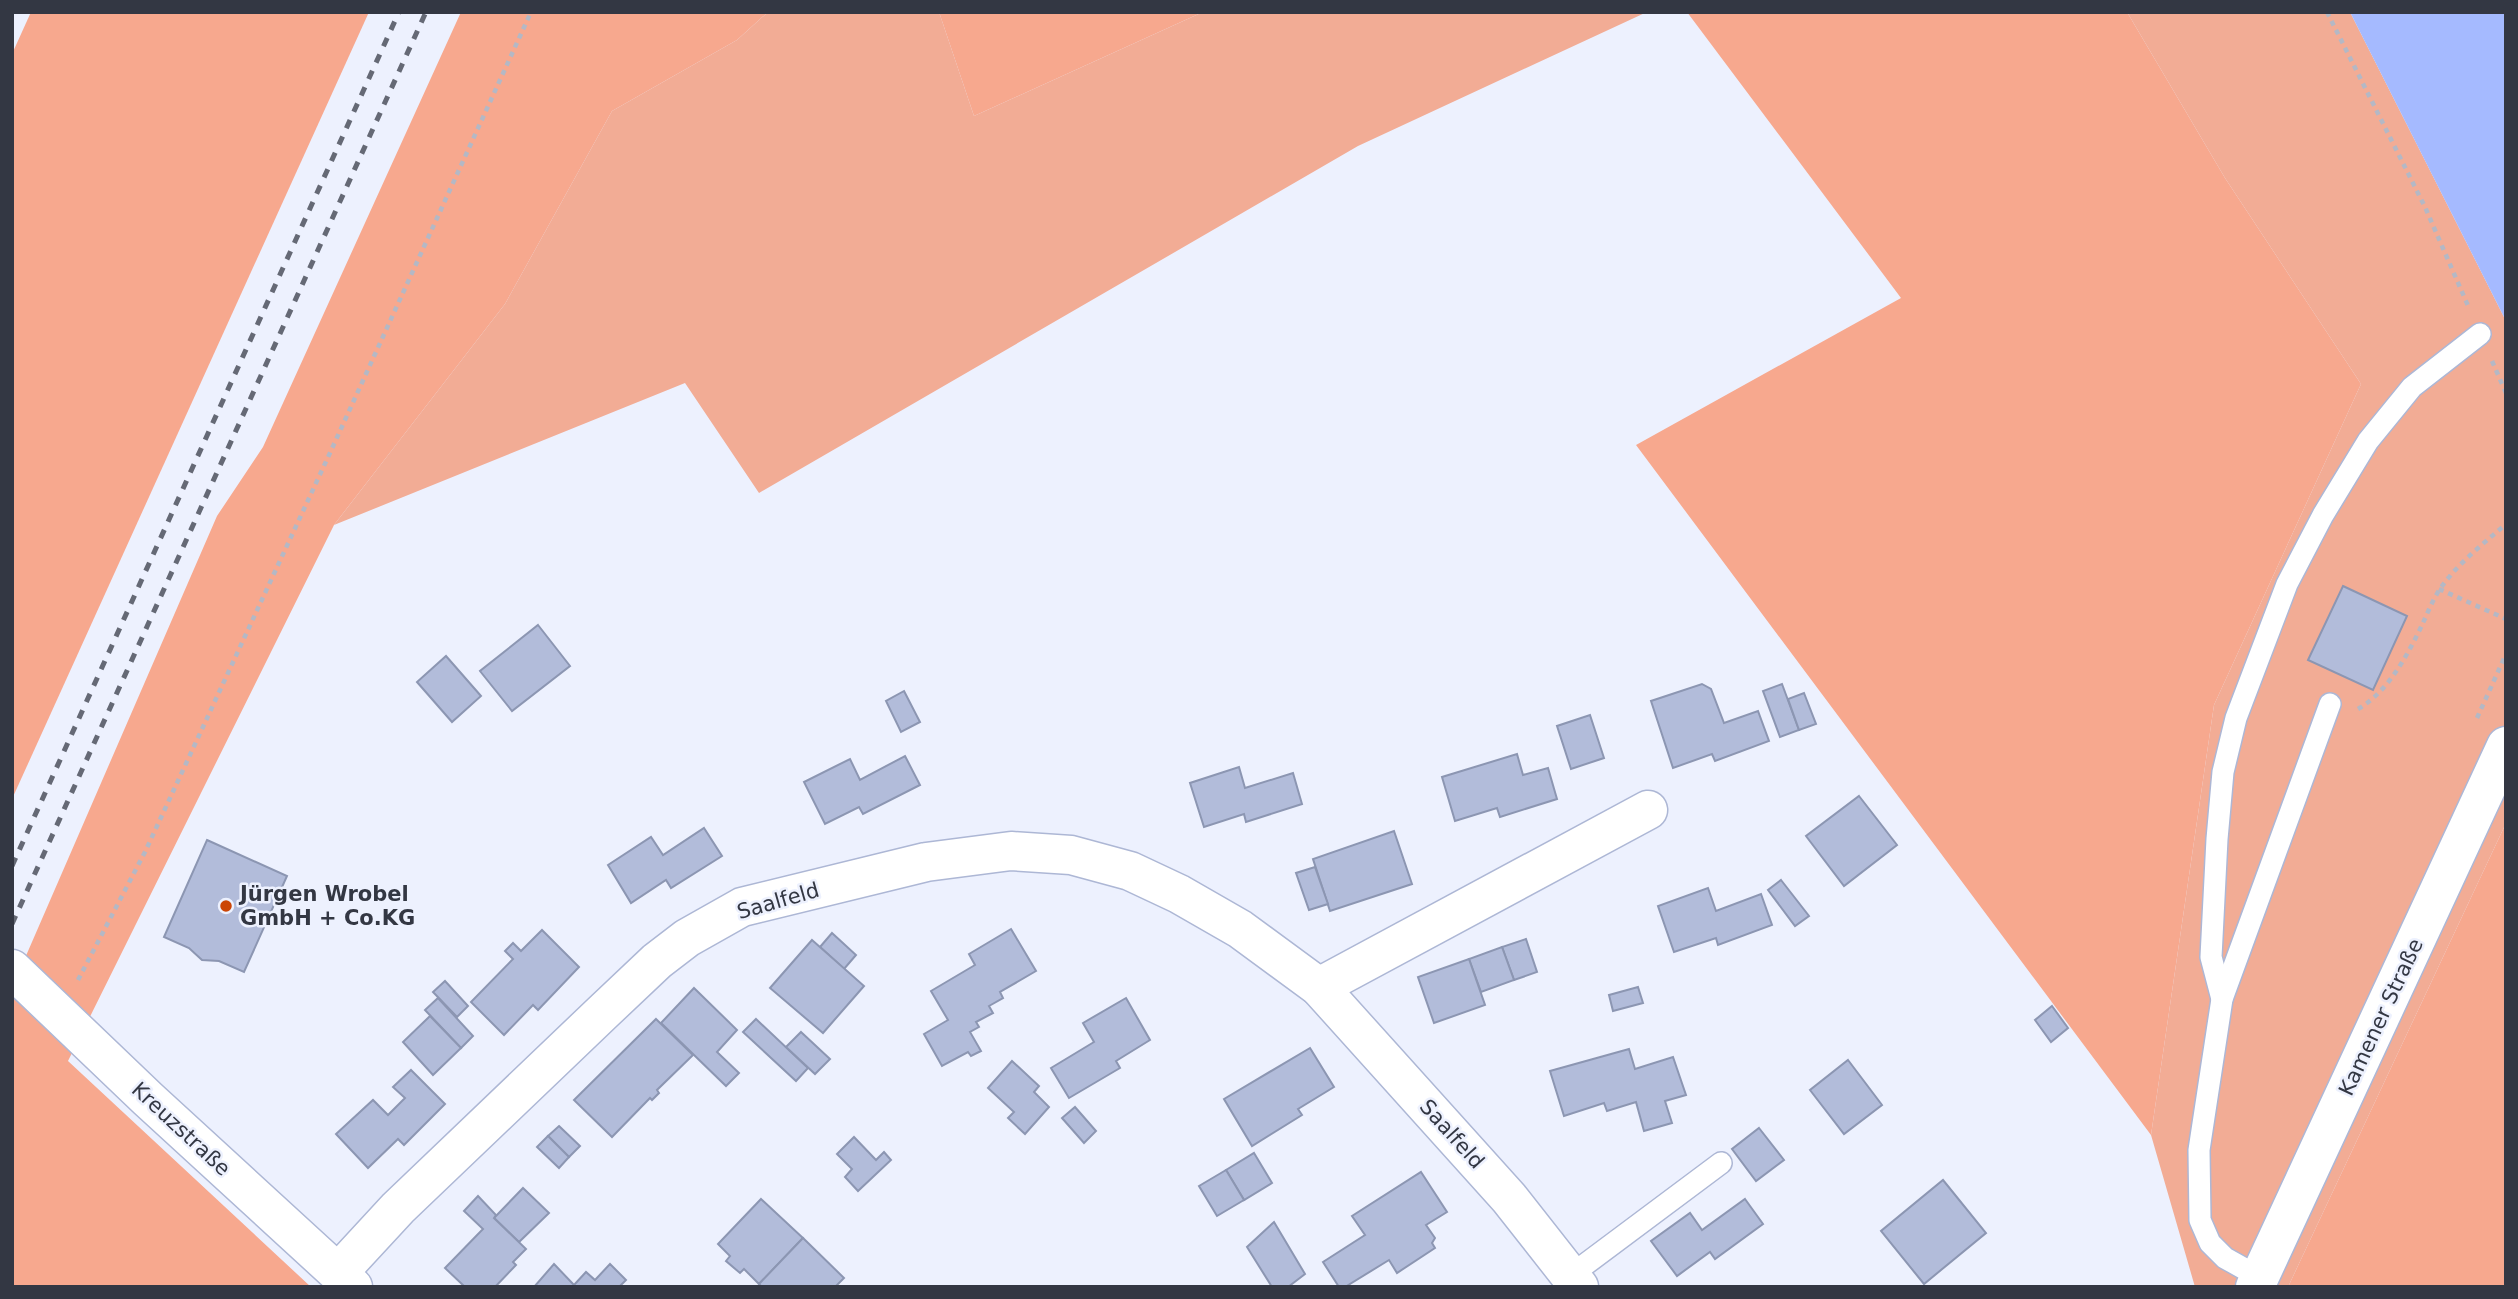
<svg xmlns="http://www.w3.org/2000/svg" width="2518" height="1299" font-family="'DejaVu Sans',sans-serif">
<style>
.green{fill:#f2ac95}
.forest{fill:#f7a88e}
.water{fill:#a5baff}
.building{fill:#b2bcda;stroke:#8c96b2;stroke-width:2}
.lines{fill:none;stroke-linecap:round;stroke-linejoin:round}
.service-casing{stroke:#adb7d5;stroke-width:24}
.minor-casing{stroke:#adb7d5;stroke-width:41}
.secondary-casing{stroke:#adb7d5;stroke-width:41}
.path{stroke:#b4b8c5;stroke-width:4.5;stroke-dasharray:5 5;stroke-linecap:butt}
.service{stroke:#fff;stroke-width:21}
.minor{stroke:#fff;stroke-width:38}
.secondary{stroke:#fff;stroke-width:38}
.rail{stroke:#656975;stroke-width:5;stroke-dasharray:9 9;stroke-linecap:butt}
.poi-dot{fill:#cb4506;stroke:#edf1fe;stroke-width:2.5}
.labels{text-anchor:middle;dominant-baseline:central;stroke-width:5;stroke-linejoin:round;paint-order:stroke}
.poi-label{font-size:21px;font-weight:bold;fill:#333743;stroke:#edf1fe;text-anchor:start}
.street-label{font-size:21px;fill:#333743;stroke:#edf1fe}
</style>
<rect width="100%" height="100%" fill="#edf1fe"/>
<!-- green -->
<g class="green">
<path d="M768,12H939L974,116L1203,12H1647L1358,146L759,493L685,383L334,525L505,304L612,111L737,40Z"/>
<path d="M2127,12H2350L2506,321V823L2288,1287H2195L2151,1135L2214,705L2361,384L2225,178Z"/>
</g>
<!-- forest -->
<g class="forest">
<path d="M31,12H369L12,799V54Z"/>
<path d="M461,12H768L737,40L612,111L505,304L334,525L68,1061L311,1287H12V988L217,516L263,447Z"/>
<path d="M939,12H1203L974,116Z"/>
<path d="M1687,12H2127L2225,178L2361,384L2214,705L2151,1135L1636,445L1901,298Z"/>
<path d="M2506,823V1287H2288Z"/>
</g>
<!-- water -->
<path class="water" d="M2350,12H2506V321Z"/>
<!-- building -->
<g class="building">
<path d="M2343,586L2407,616L2373,690L2308,660Z"/>
<path d="M538,625L570,666L512,711L480,671Z"/>
<path d="M446,656L481,696L452,722L417,682Z"/>
<path d="M1702,684L1711,689L1724,723L1758,711L1769,741L1715,761L1712,754L1673,768L1651,701Z"/>
<path d="M1782,684L1799,730L1780,737L1763,691Z"/>
<path d="M904,691L920,722L901,732L886,701Z"/>
<path d="M1804,693L1816,724L1799,730L1788,699Z"/>
<path d="M1590,715L1604,758L1571,769L1557,726Z"/>
<path d="M1517,754L1523,775L1548,768L1557,799L1500,817L1497,808L1455,821L1442,777Z"/>
<path d="M905,756L920,785L863,814L859,807L825,824L804,782L850,759L860,780Z"/>
<path d="M1239,767L1245,788L1293,773L1302,804L1246,822L1244,814L1204,827L1190,783Z"/>
<path d="M1859,796L1897,845L1844,886L1806,836Z"/>
<path d="M704,828L722,856L671,888L666,880L631,903L608,865L651,837L663,855Z"/>
<path d="M1394,831L1412,884L1330,911L1313,859Z"/>
<path d="M207,840L287,876L244,972L219,961L202,960L189,948L164,937Z"/>
<path d="M1315,867L1328,904L1309,910L1296,873Z"/>
<path d="M1781,880L1809,916L1795,926L1768,890Z"/>
<path d="M1708,888L1716,911L1761,894L1772,925L1718,945L1716,938L1674,952L1658,906Z"/>
<path d="M1011,929L1036,971L1000,992L1003,998L989,1006L993,1013L976,1022L979,1027L970,1032L981,1051L971,1056L968,1052L942,1066L924,1034L948,1020L931,991L975,965L969,954Z"/>
<path d="M542,930L579,967L538,1010L533,1005L504,1035L471,1002L513,959L505,951L513,943L521,951Z"/>
<path d="M832,933L856,955L844,969L820,947Z"/>
<path d="M1526,939L1537,972L1514,980L1502,947Z"/>
<path d="M812,940L864,986L823,1033L770,988Z"/>
<path d="M1502,947L1514,980L1481,992L1469,959Z"/>
<path d="M1469,959L1485,1005L1434,1023L1418,977Z"/>
<path d="M445,981L468,1006L457,1017L433,992Z"/>
<path d="M1638,987L1643,1003L1613,1011L1609,995Z"/>
<path d="M694,988L737,1030L717,1052L739,1073L726,1086L661,1023Z"/>
<path d="M438,998L473,1036L461,1048L425,1010Z"/>
<path d="M1126,998L1150,1040L1116,1061L1120,1068L1069,1098L1051,1068L1094,1042L1083,1023Z"/>
<path d="M2052,1006L2068,1028L2051,1042L2035,1020Z"/>
<path d="M430,1016L461,1048L433,1075L403,1042Z"/>
<path d="M656,1019L693,1055L657,1090L659,1093L652,1100L650,1098L612,1137L574,1100Z"/>
<path d="M756,1019L808,1068L796,1081L743,1032Z"/>
<path d="M801,1032L830,1059L815,1074L786,1047Z"/>
<path d="M1310,1048L1334,1087L1298,1109L1302,1115L1252,1146L1224,1099Z"/>
<path d="M1629,1049L1635,1069L1673,1057L1686,1095L1665,1101L1672,1123L1644,1131L1636,1102L1607,1111L1604,1103L1564,1116L1550,1071Z"/>
<path d="M1848,1060L1882,1105L1844,1134L1810,1090Z"/>
<path d="M1012,1061L1039,1086L1034,1092L1049,1107L1025,1134L1008,1118L1014,1112L988,1088Z"/>
<path d="M411,1070L445,1104L404,1145L398,1139L368,1168L336,1134L373,1100L388,1115L405,1098L393,1087Z"/>
<path d="M1075,1107L1096,1131L1084,1143L1062,1118Z"/>
<path d="M559,1126L580,1146L569,1157L548,1136Z"/>
<path d="M1759,1128L1784,1160L1756,1181L1732,1149Z"/>
<path d="M548,1136L569,1157L559,1168L537,1147Z"/>
<path d="M854,1137L876,1160L884,1152L891,1160L858,1191L845,1177L852,1169L837,1154Z"/>
<path d="M1254,1153L1272,1183L1244,1200L1226,1170Z"/>
<path d="M1226,1170L1244,1200L1217,1216L1199,1186Z"/>
<path d="M1421,1172L1447,1212L1426,1225L1435,1238L1432,1243L1435,1248L1397,1273L1389,1260L1345,1287H1339L1323,1262L1365,1235L1352,1216Z"/>
<path d="M1943,1180L1986,1233L1924,1284L1881,1231Z"/>
<path d="M523,1188L549,1213L519,1242L494,1218Z"/>
<path d="M478,1196L496,1215L494,1218L526,1249L513,1262L516,1265L495,1287H465L445,1268L483,1229L464,1211Z"/>
<path d="M761,1199L803,1238L759,1284L744,1269L740,1273L726,1261L730,1256L718,1244Z"/>
<path d="M1745,1199L1763,1224L1715,1259L1710,1252L1677,1276L1651,1241L1690,1213L1702,1230Z"/>
<path d="M1274,1222L1305,1274L1288,1287H1272L1247,1247Z"/>
<path d="M803,1238L844,1278L835,1287H762L759,1284Z"/>
<path d="M554,1264L574,1285L586,1272L595,1280L610,1264L626,1280L619,1287H534Z"/>
</g>
<g class="lines">
<defs>
<g id="service">
<path d="M2222,999L2211,957L2217,839L2223,772L2236,718L2287,584L2323,515L2368,441L2412,387L2480,334"/>
<path d="M1571,1275L1721,1163"/>
<path d="M2259,1277L2225,1258L2210,1243L2200,1220L2199,1150L2222,999L2330,704"/>
</g>
<g id="minor">
<path d="M12,969L148,1099L353,1287"/>
<path d="M1319,987L1648,810"/>
<path d="M338,1273L398,1208L602,1013L657,961L687,938L742,907L926,862L1011,851L1071,855L1130,871L1179,894L1240,929L1319,987L1509,1198L1579,1287"/>
</g>
<path id="secondary" d="M2255,1287L2506,746"/>
</defs>
<!-- service casing -->
<use href="#service" class="service-casing"/>
<!-- minor casing -->
<use href="#minor" class="minor-casing"/>
<!-- secondary casing -->
<use href="#secondary" class="secondary-casing"/>
<!-- path -->
<g class="path">
<path d="M2327,12L2425,207L2469,308"/>
<path d="M2492,361L2506,393"/>
<path d="M2439,589L2506,619"/>
<path d="M2358,709C2389,691 2408,654 2423,623C2428,612 2433,599 2440,589C2457,564 2483,544 2506,524"/>
<path d="M2477,718L2506,654"/>
<path d="M78,980L145,852L329,455L531,12"/>
</g>
<!-- service -->
<use href="#service" class="service"/>
<!-- minor -->
<use href="#minor" class="minor"/>
<!-- secondary -->
<use href="#secondary" class="secondary"/>
<!-- rail -->
<g class="rail">
<path d="M12,866L399,12"/>
<path d="M12,924L426,12"/>
</g>
</g>
<!-- markers -->
<circle class="poi-dot" cx="226" cy="906" r="7"/>
<g class="labels">
<!-- poi labels -->
<g class="poi-label">
<text x="240" y="894">Jürgen Wrobel<tspan x="240" dy="24">GmbH + Co.KG</tspan></text>
</g>
<!-- street labels -->
<g class="street-label">
<text transform="translate(778 901) rotate(-16)">Saalfeld</text>
<text transform="translate(2381 1017) rotate(-65)">Kamener Straße</text>
<text transform="translate(181 1129) rotate(43)">Kreuzstraße</text>
<text transform="translate(1452 1134) rotate(48)">Saalfeld</text>
</g>
</g>
<!-- border -->
<rect width="2518" height="1299" fill="none" stroke="#333743" stroke-width="28"/>
</svg>
